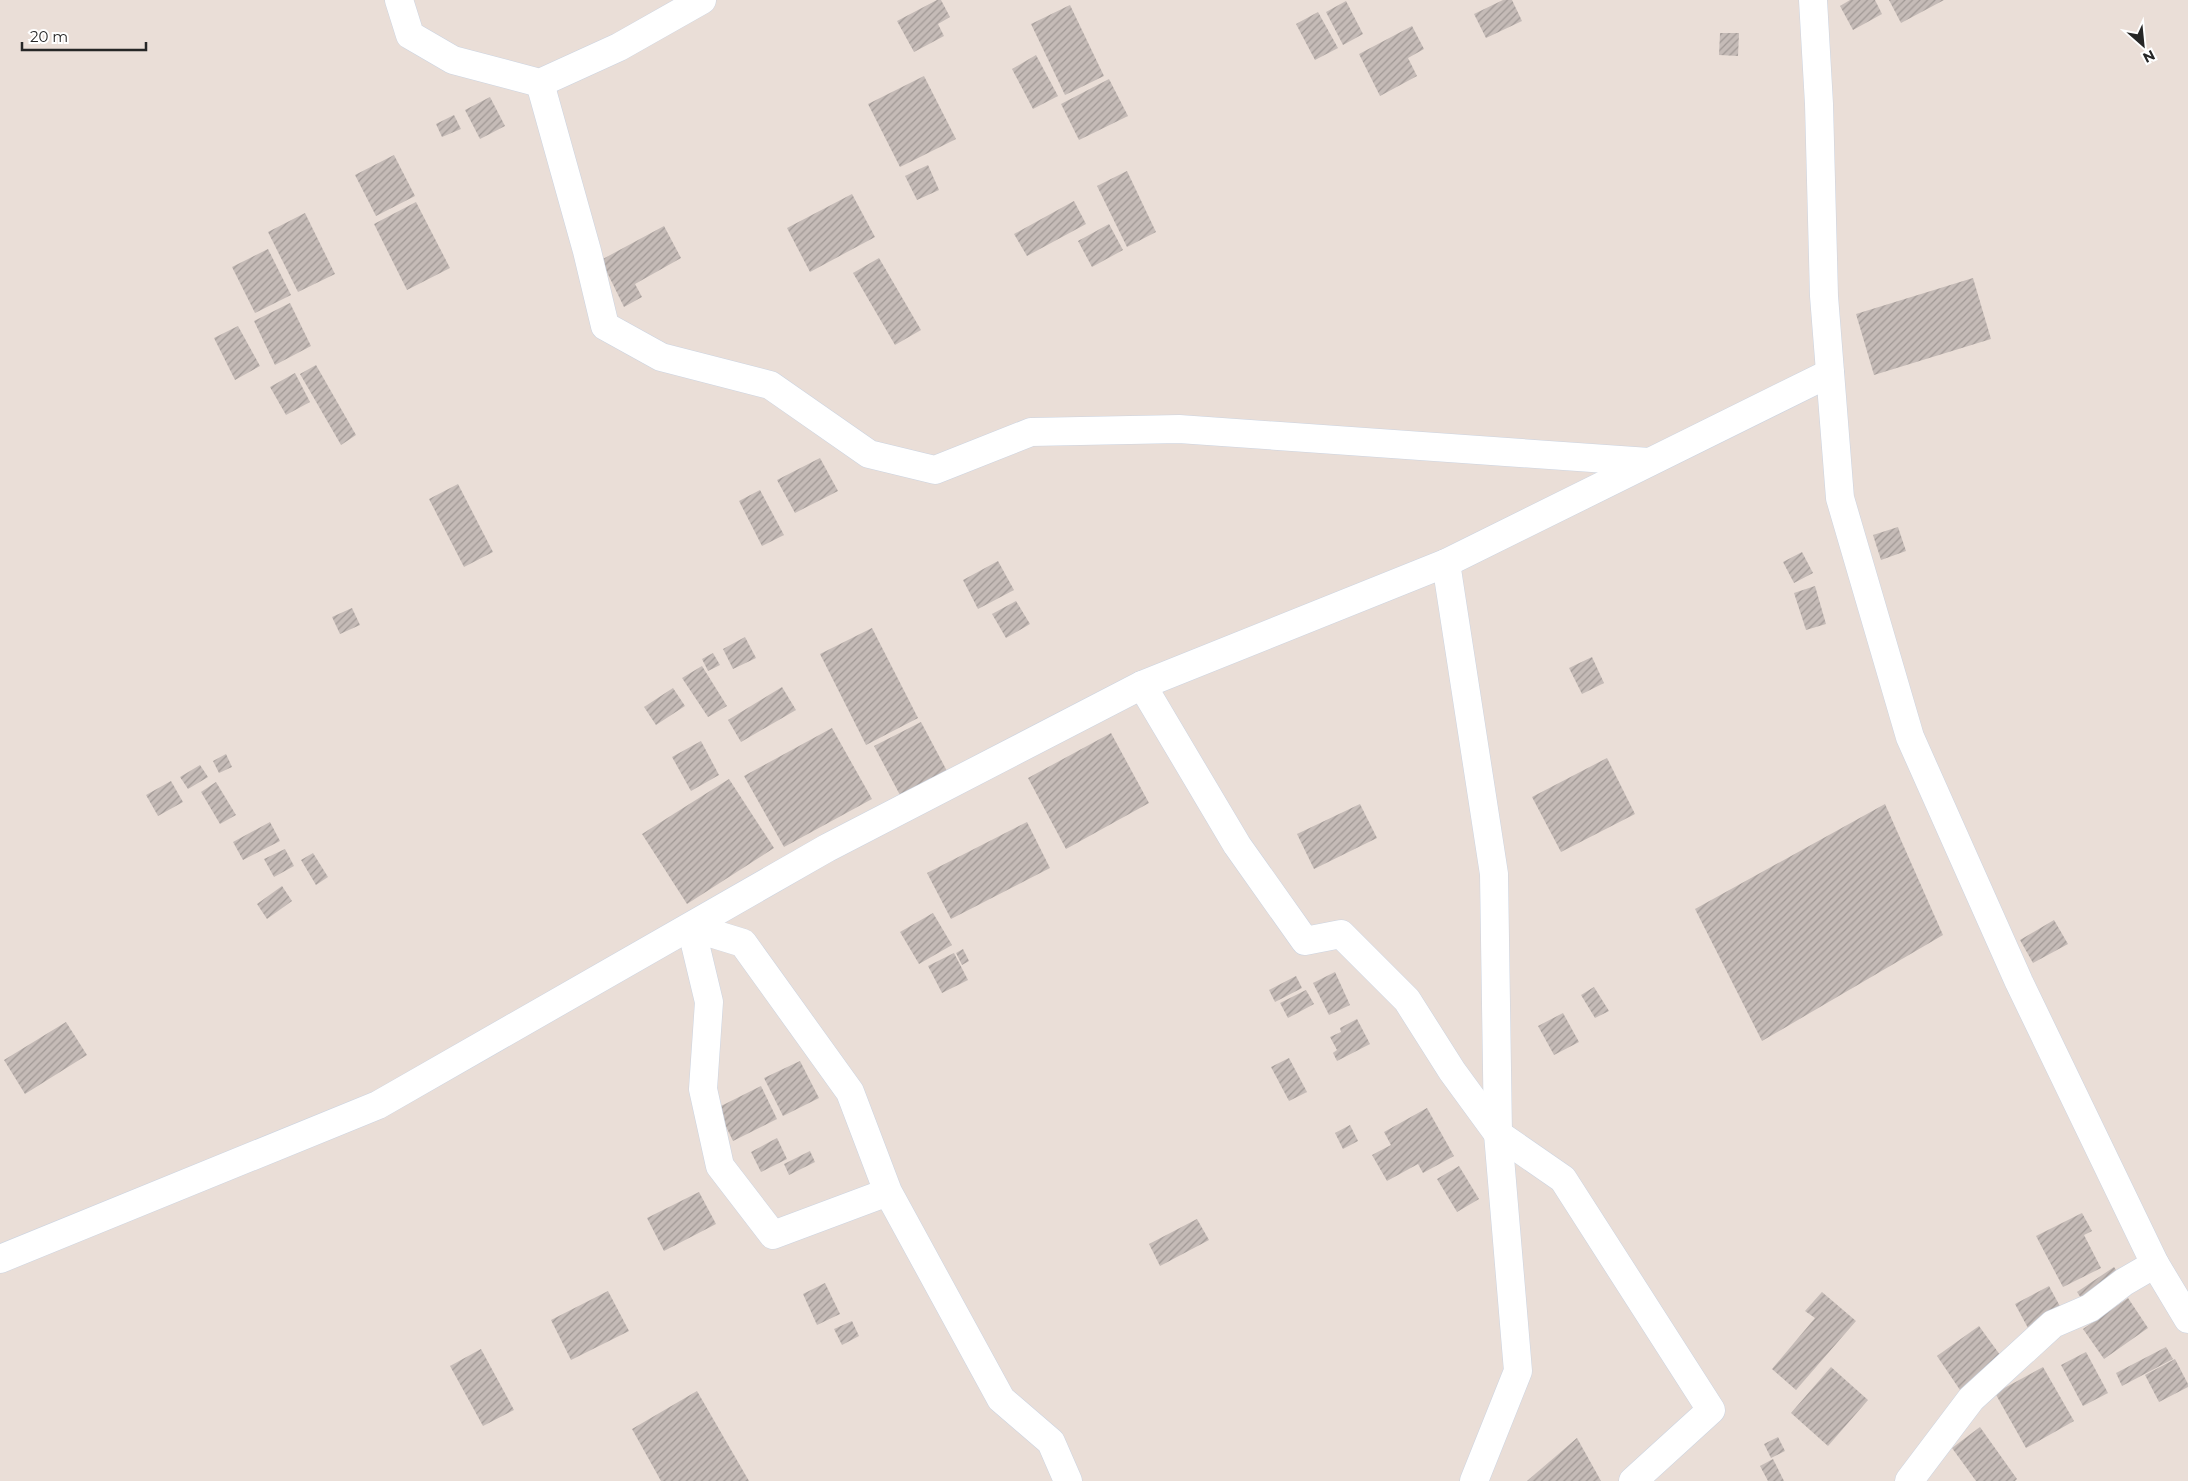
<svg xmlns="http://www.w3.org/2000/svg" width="2188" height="1481" font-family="Montserrat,sans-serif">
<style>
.building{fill:url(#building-hatch)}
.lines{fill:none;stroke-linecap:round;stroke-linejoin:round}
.minor-casing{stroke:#ccd4e1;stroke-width:29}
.minor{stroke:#fff;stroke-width:28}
</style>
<defs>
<pattern id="building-hatch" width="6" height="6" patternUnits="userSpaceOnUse" patternTransform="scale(1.25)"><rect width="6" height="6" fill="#c5bbb7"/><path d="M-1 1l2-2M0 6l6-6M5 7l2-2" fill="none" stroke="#a09895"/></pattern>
</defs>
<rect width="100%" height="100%" fill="#eaded7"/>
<!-- building -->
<g class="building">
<path d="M937,0H941L950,17L938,24L944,36L914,52L897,21Z"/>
<path d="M1503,0H1512L1522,21L1486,38L1474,14Z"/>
<path d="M1850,0H1875L1882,14L1853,30L1840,6Z"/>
<path d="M1889,0H1944L1901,23Z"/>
<path d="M1346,1L1363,34L1343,45L1326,12Z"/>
<path d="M1070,5L1104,76L1065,95L1031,24Z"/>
<path d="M1318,12L1338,48L1315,60L1296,24Z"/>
<path d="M1412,26L1424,49L1408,58L1417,76L1380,96L1359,54Z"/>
<path d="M1720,33H1739L1738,56L1719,55Z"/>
<path d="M1036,55L1058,96L1033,109L1012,69Z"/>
<path d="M924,76L956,139L900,167L868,104Z"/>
<path d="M1109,79L1128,116L1079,140L1061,104Z"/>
<path d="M490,97L505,126L480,139L465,110Z"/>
<path d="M454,115L461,129L442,137L436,124Z"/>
<path d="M394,155L415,196L376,216L355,175Z"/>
<path d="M928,165L939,190L917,200L905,176Z"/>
<path d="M1127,171L1156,232L1127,247L1097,186Z"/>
<path d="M852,194L875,237L810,272L787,228Z"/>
<path d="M1074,201L1086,224L1027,256L1014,234Z"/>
<path d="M416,202L450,268L407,290L374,224Z"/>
<path d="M305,213L335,274L298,292L268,232Z"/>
<path d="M1109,224L1123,250L1092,267L1078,241Z"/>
<path d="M664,226L681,258L635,284L642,297L624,307L601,260Z"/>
<path d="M268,249L291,295L255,313L232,267Z"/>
<path d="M879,258L921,330L895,345L853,273Z"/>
<path d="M1973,278L1991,339L1874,375L1856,314Z"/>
<path d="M290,303L311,346L275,365L254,321Z"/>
<path d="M238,326L260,366L235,380L214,338Z"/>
<path d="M316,365L356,435L341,445L300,374Z"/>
<path d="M295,373L310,402L286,415L270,387Z"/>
<path d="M820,458L838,491L795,513L777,480Z"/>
<path d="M458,484L493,552L464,567L429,499Z"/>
<path d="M760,490L784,535L762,546L739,501Z"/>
<path d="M1898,527L1906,551L1881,560L1873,535Z"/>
<path d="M1802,552L1813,573L1794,583L1783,562Z"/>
<path d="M998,561L1014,590L978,609L963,580Z"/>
<path d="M1815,586L1826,624L1806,630L1794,593Z"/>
<path d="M1016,601L1030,624L1006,638L992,614Z"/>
<path d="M352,608L360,625L340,634L332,617Z"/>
<path d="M872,628L918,718L866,745L820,654Z"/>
<path d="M745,637L756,658L733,669L723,649Z"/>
<path d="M713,653L720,665L708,671L702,659Z"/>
<path d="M1592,657L1604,683L1582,694L1569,668Z"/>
<path d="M702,666L727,706L708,717L682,678Z"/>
<path d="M782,687L796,710L741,742L728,720Z"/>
<path d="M673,688L685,706L656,725L644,707Z"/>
<path d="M921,722L947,771L900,795L874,746Z"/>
<path d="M832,728L872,799L784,847L744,776Z"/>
<path d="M1111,733L1149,803L1066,849L1028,778Z"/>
<path d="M701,741L719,775L691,791L672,757Z"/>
<path d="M226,754L232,767L219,773L213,761Z"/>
<path d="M1607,758L1635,814L1561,852L1532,797Z"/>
<path d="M200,765L208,777L188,789L180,777Z"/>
<path d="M729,779L774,848L687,904L642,834Z"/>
<path d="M171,781L183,802L158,816L146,795Z"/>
<path d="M216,782L236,815L220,824L201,792Z"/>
<path d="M1360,804L1377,838L1314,869L1297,834Z"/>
<path d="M1885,804L1943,935L1762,1041L1695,909Z"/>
<path d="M270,822L280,841L243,860L233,842Z"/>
<path d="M1027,822L1050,868L951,919L927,873Z"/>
<path d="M285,849L294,866L274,877L264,859Z"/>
<path d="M313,853L328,877L316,885L301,860Z"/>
<path d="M282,886L292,901L267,919L257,904Z"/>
<path d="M933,913L952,945L919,964L900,932Z"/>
<path d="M2054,920L2068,944L2033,963L2020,940Z"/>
<path d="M963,949L969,961L962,965L956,953Z"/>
<path d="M954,953L968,980L942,993L928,966Z"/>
<path d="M1335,972L1350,1005L1329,1015L1313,983Z"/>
<path d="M1296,976L1302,988L1275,1002L1269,990Z"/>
<path d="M1594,987L1609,1011L1595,1018L1581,995Z"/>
<path d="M1306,990L1314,1004L1288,1018L1280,1003Z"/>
<path d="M1563,1013L1579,1042L1554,1055L1538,1026Z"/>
<path d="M1357,1019L1370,1044L1337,1061L1333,1053L1337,1050L1330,1037L1341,1032L1340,1028Z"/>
<path d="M66,1022L87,1055L25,1094L4,1060Z"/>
<path d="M1289,1058L1307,1092L1289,1101L1271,1067Z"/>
<path d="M800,1061L819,1098L783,1116L764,1078Z"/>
<path d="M761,1086L777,1119L733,1141L717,1108Z"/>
<path d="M1427,1108L1454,1156L1423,1173L1418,1164L1387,1181L1372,1155L1391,1145L1384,1132Z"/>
<path d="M1350,1125L1358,1141L1343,1149L1335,1133Z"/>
<path d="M777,1138L787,1159L761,1172L751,1152Z"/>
<path d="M810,1151L815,1162L789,1175L784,1164Z"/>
<path d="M1459,1166L1479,1199L1457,1212L1437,1179Z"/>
<path d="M699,1192L716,1224L664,1251L647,1218Z"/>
<path d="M2082,1213L2092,1231L2084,1235L2101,1268L2063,1287L2036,1236Z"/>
<path d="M1197,1219L1209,1240L1160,1266L1149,1244Z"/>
<path d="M2114,1267L2122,1279L2085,1304L2077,1292Z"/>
<path d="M825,1283L840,1314L817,1325L803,1294Z"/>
<path d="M2049,1286L2062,1310L2028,1328L2015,1304Z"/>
<path d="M608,1291L629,1331L571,1360L551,1320Z"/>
<path d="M1822,1292L1856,1321L1796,1390L1772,1369L1815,1318L1805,1311Z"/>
<path d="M2128,1298L2148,1328L2104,1359L2083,1329Z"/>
<path d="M852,1321L859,1336L842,1345L834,1329Z"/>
<path d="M1979,1326L2003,1359L1960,1390L1937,1356Z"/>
<path d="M2166,1347L2173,1359L2122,1386L2116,1373Z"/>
<path d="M481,1349L514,1410L483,1426L450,1366Z"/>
<path d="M2086,1352L2108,1393L2083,1406L2061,1365Z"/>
<path d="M2175,1359L2188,1384V1387L2159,1402L2145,1375Z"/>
<path d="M1831,1367L1868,1400L1828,1446L1791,1413Z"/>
<path d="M2043,1367L2074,1421L2026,1448L1995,1393Z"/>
<path d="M697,1391L749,1481H661L632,1429Z"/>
<path d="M1980,1427L2017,1479L2015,1481H1976L1952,1448Z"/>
<path d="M1778,1437L1785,1451L1771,1458L1764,1444Z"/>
<path d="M1577,1438L1601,1481H1527Z"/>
<path d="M1773,1459L1784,1481H1768L1760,1466Z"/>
</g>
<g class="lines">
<defs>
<g id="minor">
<path d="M399,0L410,35L453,60L540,83L619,47L702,0"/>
<path d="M1813,0L1819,104L1824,296L1840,498L1910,737L2019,982L2155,1264L2188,1319"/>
<path d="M540,83L587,251L605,326L661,357L770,385L869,454L935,470L1031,432L1179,429L1649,462"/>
<path d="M1446,563L1494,874L1498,1134L1518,1371L1474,1481"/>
<path d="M1142,685L1237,845L1305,941L1341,934L1407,1000L1452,1071L1498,1134L1563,1179L1711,1410L1633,1481"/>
<path d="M888,1192L773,1235L720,1166L703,1089L709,1002L691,927L743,943L850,1092L888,1192L1001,1399L1051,1442L1068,1481"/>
<path d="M0,1259L378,1105L827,848L1142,685L1446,563L1830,373"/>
<path d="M1909,1481L1971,1399L2053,1324L2090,1308L2124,1282L2155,1264"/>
</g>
</defs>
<!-- minor casing -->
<use href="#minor" class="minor-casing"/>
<!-- minor -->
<use href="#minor" class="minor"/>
</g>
<!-- north arrow -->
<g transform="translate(2143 45) rotate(153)" stroke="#ffffff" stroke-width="4" paint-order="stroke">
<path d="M0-4L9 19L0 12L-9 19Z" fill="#262626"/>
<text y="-8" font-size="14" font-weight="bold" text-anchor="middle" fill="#262626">N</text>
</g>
<!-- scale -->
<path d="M22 42v8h124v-8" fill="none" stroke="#262626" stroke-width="2.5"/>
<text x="30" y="42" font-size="15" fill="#262626" stroke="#ffffff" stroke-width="4" paint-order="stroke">20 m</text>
</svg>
